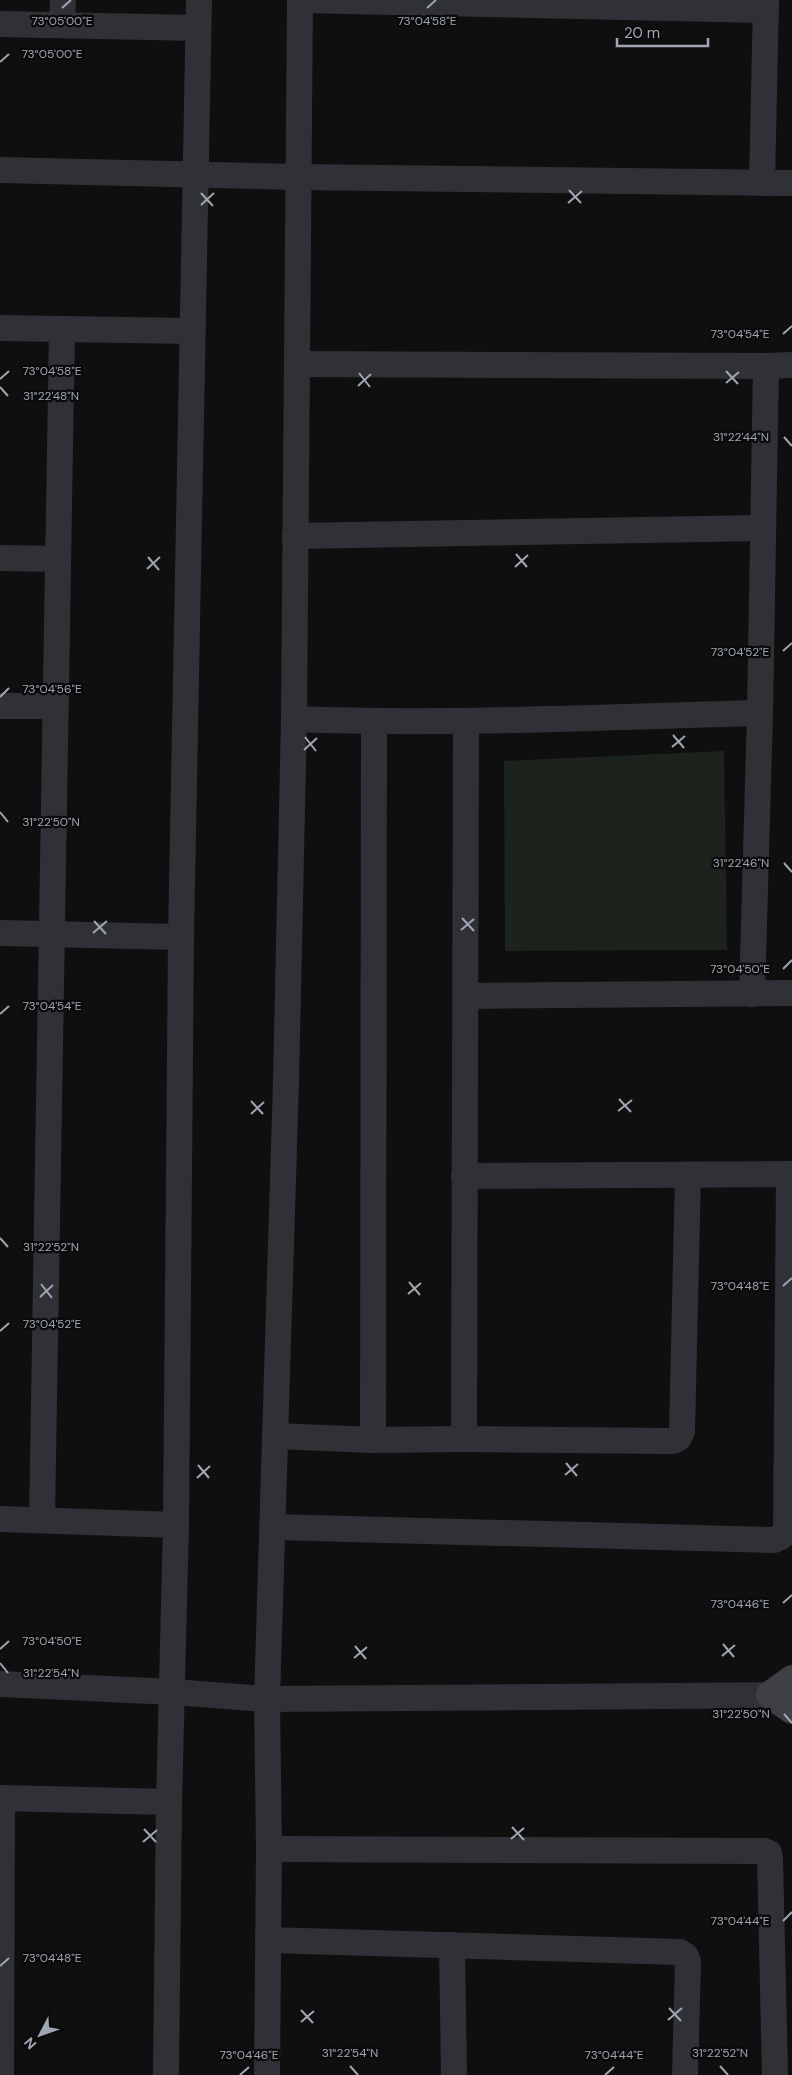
<svg xmlns="http://www.w3.org/2000/svg" width="792" height="2075" font-family="'DM Sans',sans-serif">
<style>
.green{fill:#1b231c}
.lines{fill:none;stroke-linecap:round;stroke-linejoin:round}
.minor{stroke:#303136;stroke-width:26}
.secondary{stroke:#3e4046;stroke-width:28}
.ticks{fill:none;stroke:#9fa6b2;stroke-width:2}
.ticks-label{font-size:12px;text-anchor:middle;fill:#9fa6b2;stroke:#0a0a0b;stroke-width:4.5;stroke-linejoin:round;paint-order:stroke}
</style>
<rect width="100%" height="100%" fill="#0f0f10"/>
<!-- green -->
<path class="green" d="M724,751L727,950L505,951L504,761Z"/>
<g class="lines">
<!-- minor -->
<g class="minor">
<path d="M300,0L766,10"/>
<path d="M0,24L198,28"/>
<path d="M62,25L63,0"/>
<path d="M0,170L298,177L792,183"/>
<path d="M762,183L766,0"/>
<path d="M0,328L192,331"/>
<path d="M297,364L766,366L760,713L752,994"/>
<path d="M766,366L792,365"/>
<path d="M295,536L763,528"/>
<path d="M0,558L58,559"/>
<path d="M0,706H55"/>
<path d="M294,719C449,725 605,717 760,713"/>
<path d="M466,721L464,1439L673,1441L679,1438L682,1431L688,1175"/>
<path d="M0,933L181,937"/>
<path d="M466,996L792,993"/>
<path d="M464,1176L792,1174"/>
<path d="M275,1436L373,1440L464,1439"/>
<path d="M373,1440L374,722"/>
<path d="M0,1519L176,1525"/>
<path d="M42,1520L62,329"/>
<path d="M274,1527L774,1540L781,1537L786,1531L789,1174"/>
<path d="M0,1684L173,1692L267,1699L791,1695"/>
<path d="M0,1798L169,1802"/>
<path d="M269,1849L764,1851L769,1853L770,1858L775,2075"/>
<path d="M268,1940L680,1952L686,1956L688,1962L685,2075"/>
<path d="M452,1945L454,2075"/>
<path d="M1,2075L2,1798"/>
<path d="M166,2075L169,1802L176,1525L181,937L199,0"/>
<path d="M267,2075L269,1849L267,1699L286,1081L294,719L300,0"/>
</g>
<!-- secondary -->
<path class="secondary" d="M792,1679L770,1695L792,1710"/>
</g>
<!-- ticks -->
<path class="ticks" d="M62,8L71,0M427,8L436,0M0,62L9,54M569,190L581,203M201,193L213,206M568,203L582,191M201,205L214,193M783,334L792,326M726,371L738,384M359,373L370,387M0,379L9,371M726,383L739,372M358,386L371,374M0,387L8,396M784,437L792,446M516,554L527,567M148,557L159,570M515,567L528,555M147,569L160,557M783,651L792,643M0,697L9,688M673,735L684,748M305,737L316,751M672,747L685,736M304,750L317,738M0,812L8,822M784,863L792,872M462,918L474,931M94,921L106,934M461,930L474,919M93,933L107,921M783,969L792,960M0,1014L9,1006M619,1099L631,1112M251,1101L263,1114M618,1111L632,1100M251,1114L264,1102M0,1238L8,1247M409,1282L420,1295M41,1284L52,1298M783,1286L792,1278M408,1294L421,1283M40,1297L53,1285M0,1331L9,1323M566,1463L577,1476M198,1465L209,1478M565,1475L578,1464M197,1478L210,1466M783,1603L792,1595M723,1644L734,1657M355,1646L366,1659M0,1649L9,1641M722,1656L735,1645M354,1658L367,1647M0,1663L8,1673M784,1714L792,1723M512,1827L524,1840M144,1829L156,1842M511,1839L524,1828M143,1842L157,1830M783,1921L792,1912M0,1966L9,1958M669,2008L681,2021M301,2010L313,2023M668,2020L682,2008M301,2022L314,2011M350,2066L358,2075M720,2066L728,2075M240,2075L249,2067M605,2075L614,2067"/>
<g class="ticks-label">
<text x="62" y="25">73°05'00"E</text>
<text x="427" y="25">73°04'58"E</text>
<text x="52" y="58">73°05'00"E</text>
<text x="740" y="338">73°04'54"E</text>
<text x="52" y="375">73°04'58"E</text>
<text x="51" y="400">31°22'48"N</text>
<text x="741" y="441">31°22'44"N</text>
<text x="740" y="656">73°04'52"E</text>
<text x="52" y="693">73°04'56"E</text>
<text x="51" y="826">31°22'50"N</text>
<text x="741" y="867">31°22'46"N</text>
<text x="740" y="973">73°04'50"E</text>
<text x="52" y="1010">73°04'54"E</text>
<text x="51" y="1251">31°22'52"N</text>
<text x="740" y="1290">73°04'48"E</text>
<text x="52" y="1328">73°04'52"E</text>
<text x="740" y="1608">73°04'46"E</text>
<text x="52" y="1645">73°04'50"E</text>
<text x="51" y="1677">31°22'54"N</text>
<text x="741" y="1718">31°22'50"N</text>
<text x="740" y="1925">73°04'44"E</text>
<text x="52" y="1962">73°04'48"E</text>
<text x="350" y="2057">31°22'54"N</text>
<text x="720" y="2057">31°22'52"N</text>
<text x="249" y="2059">73°04'46"E</text>
<text x="614" y="2059">73°04'44"E</text>
</g>
<!-- north arrow -->
<g transform="translate(40 2035) rotate(229)" stroke="#0a0a0b" stroke-width="4" paint-order="stroke">
<path d="M0-4L9 19L0 12L-9 19Z" fill="#9fa6b2"/>
<text y="-8" font-size="14" font-weight="bold" text-anchor="middle" fill="#9fa6b2">N</text>
</g>
<!-- scale -->
<path d="M617 38v8h91v-8" fill="none" stroke="#9fa6b2" stroke-width="2.5"/>
<text x="624" y="38" font-size="15" fill="#9fa6b2" stroke="#0a0a0b" stroke-width="4" paint-order="stroke">20 m</text>
</svg>
